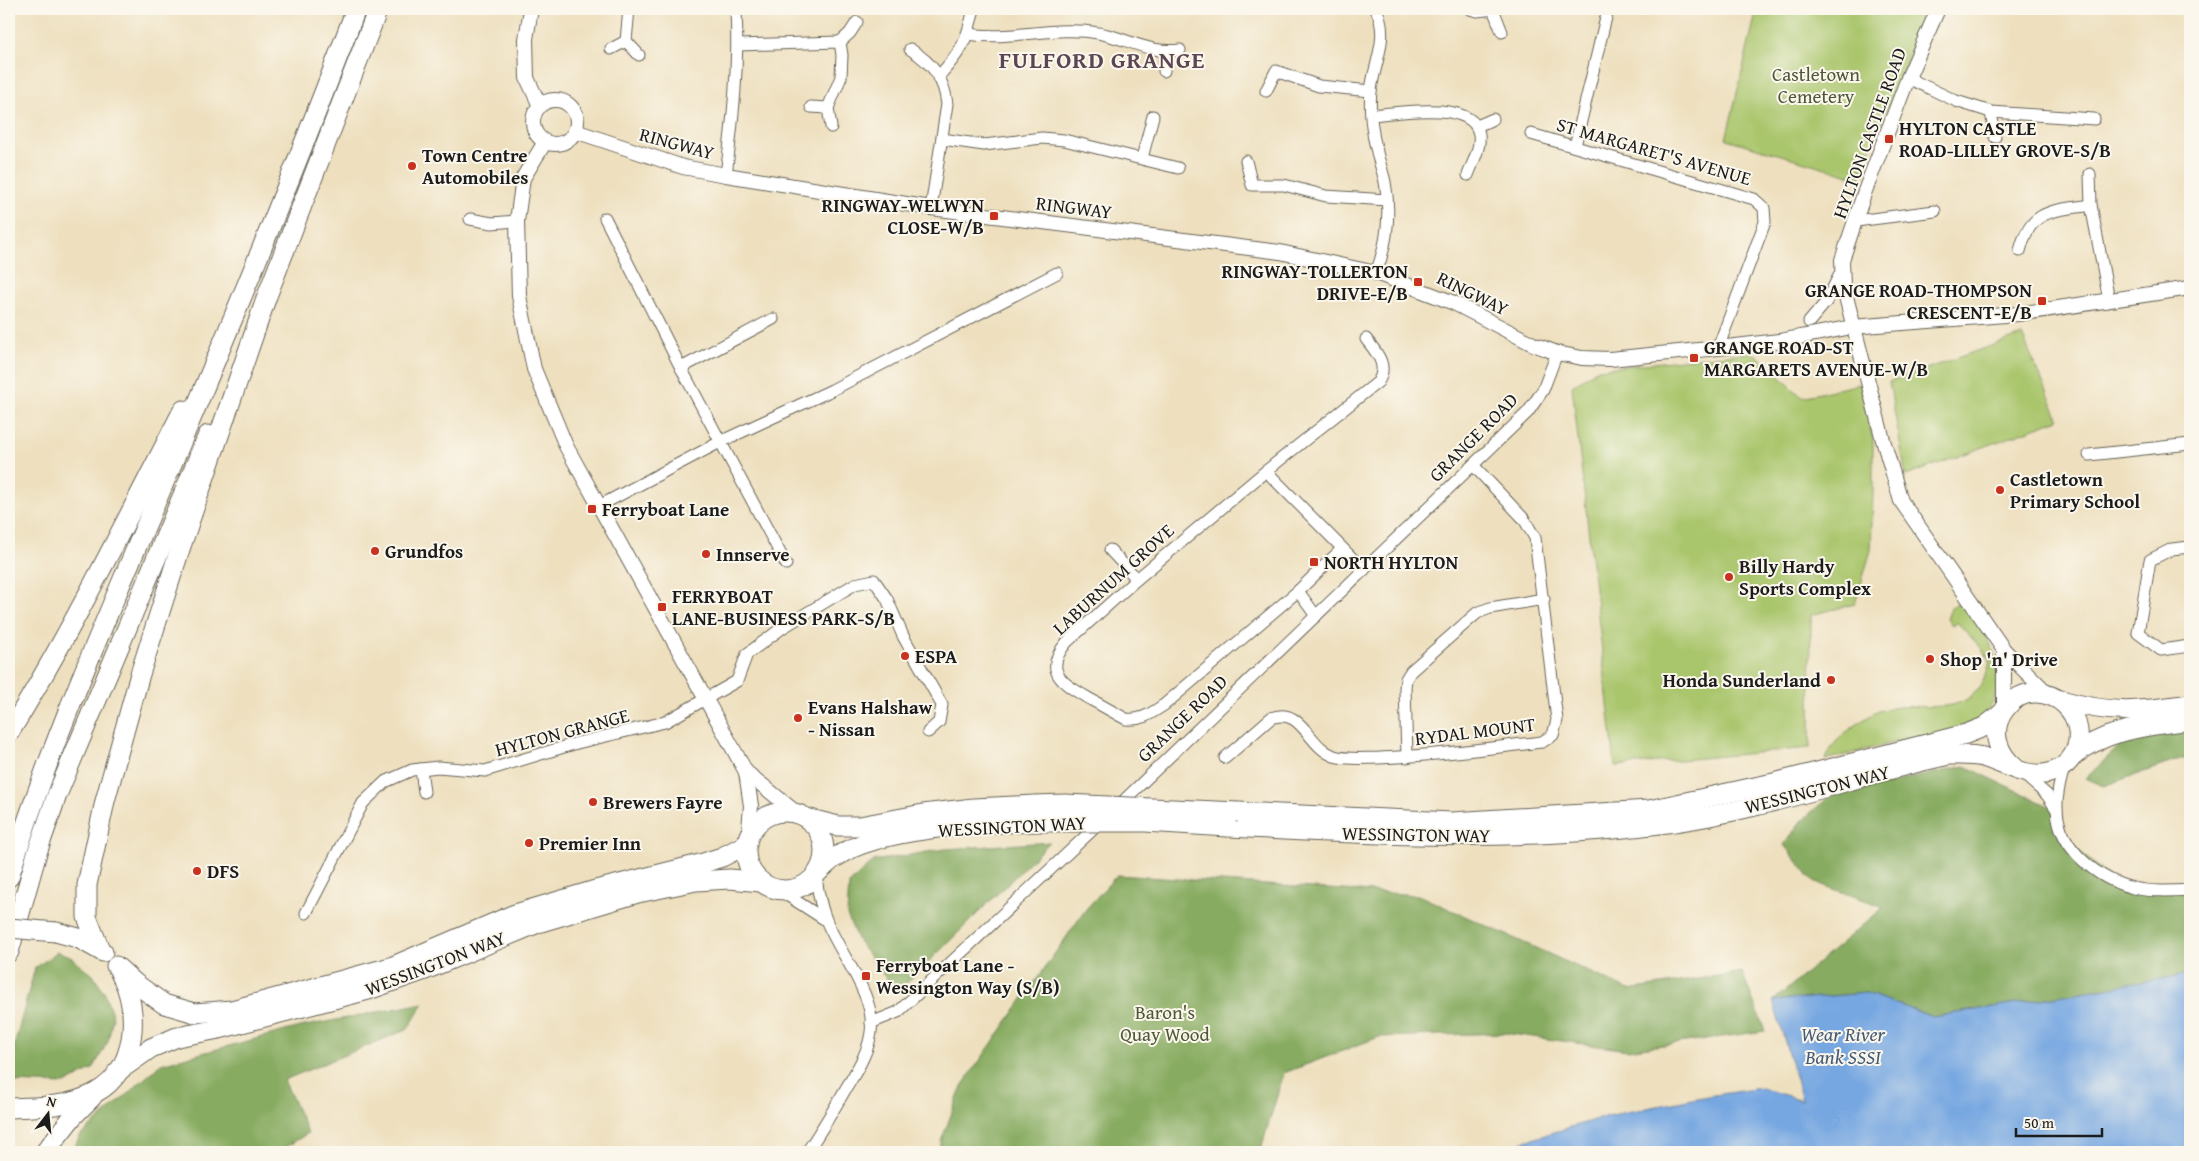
<svg xmlns="http://www.w3.org/2000/svg" width="2199" height="1161" font-family="'Gentium Book Plus',serif">
<style>
.green{fill:#aac66d;stroke:#637144}
.forest{fill:#87ab60;stroke:#52643e}
.water{fill:#77a7e1;stroke:#4a627e}
.lines{fill:none;stroke-linecap:round;stroke-linejoin:round}
.minor-casing{stroke:#666155;stroke-width:13}
.tertiary-casing{stroke:#666155;stroke-width:16}
.trunk-casing{stroke:#666155;stroke-width:21}
.minor{stroke:#fff;stroke-width:11}
.tertiary{stroke:#fff;stroke-width:14}
.trunk{stroke:#fff;stroke-width:19}
.trunk-bridge-casing{stroke:#666155;stroke-width:21;stroke-linecap:butt}
.trunk-bridge{stroke:#fff;stroke-width:19}
.poi-dot{fill:#c8321e;stroke:#fbf7ec;stroke-width:2}
.labels{text-anchor:middle;dominant-baseline:central;stroke-width:4;stroke-linejoin:round;paint-order:stroke}
.park-label{font-size:19px;fill:#4e5838;stroke:#fbf7ec}
.poi-label{font-size:19px;font-weight:bold;fill:#1c1c1c;stroke:#fbf7ec;text-anchor:start}
.street-label{font-size:19px;fill:#1c1c1c;stroke:#fbf7ec}
.water-label{font-size:20px;font-style:italic;fill:#455b75;stroke:#fbf7ec}
.district-label{font-size:24px;font-weight:bold;letter-spacing:1px;fill:#5c4654;stroke:#fbf7ec}
</style>
<rect width="100%" height="100%" fill="#fbf7ec"/>
<filter id="ink" filterUnits="userSpaceOnUse"><feTurbulence type="fractalNoise" baseFrequency=".02" numOctaves="2"/><feDisplacementMap in="SourceGraphic" scale="10" xChannelSelector="R" yChannelSelector="G"/><feConvolveMatrix kernelMatrix="1 2 1 2 8 2 1 2 1" color-interpolation-filters="sRGB"/></filter>
<filter id="wash" filterUnits="userSpaceOnUse"><feTurbulence type="fractalNoise" baseFrequency=".0096" numOctaves="4" result="noise"/><feDisplacementMap in="SourceGraphic" scale="20" xChannelSelector="R" yChannelSelector="G"/><feGaussianBlur stdDeviation="1.12" result="paint"/><feColorMatrix in="noise" values="0 0 0 0 0 0 0 0 0 0 0 0 0 0 0 0 0 1.4 0 .05"/><feComposite in="paint" operator="in"/></filter>
<g filter="url(#wash)">
<rect width="100%" height="100%" fill="#eee0bf"/>
<!-- green -->
<g class="green">
<path d="M1757,9H1927L1860,178L1726,139Z"/>
<path d="M2022,335L2059,419L1906,476L1889,382Z"/>
<path d="M1753,352L1802,397L1860,384L1873,440V494L1871,550L1855,604L1811,615L1810,748L1615,766L1572,386L1598,369Z"/>
<path d="M1956,604C1976,607 1984,629 1991,646C2000,665 2001,698 1985,714C1966,733 1914,738 1888,744C1867,749 1846,755 1825,760C1828,755 1831,748 1835,743C1842,734 1871,713 1882,710C1925,698 1975,727 1990,661L1982,649L1957,622L1952,625L1947,619L1951,608Z"/>
</g>
<!-- forest -->
<g class="forest">
<path d="M2190,720V756L2103,786L2086,778L2139,727Z"/>
<path d="M1965,766L2057,810L2068,841L2113,881L2190,890V974L1933,1017L1866,993L1773,1001L1884,907L1814,882L1784,845L1801,821L1829,797Z"/>
<path d="M1050,842L897,993L858,941L847,915L849,884L873,861L945,849Z"/>
<path d="M1117,875L1418,895L1629,990L1742,972L1765,1031L1627,1050L1504,1033L1379,1037L1284,1073L1260,1152H937L962,1086L1086,909Z"/>
<path d="M57,952L68,955L93,975L105,994L113,1017L108,1041L93,1069L65,1084L9,1082V1065L35,968Z"/>
<path d="M424,1003L408,1029L284,1080L308,1133L278,1152H72L80,1136L161,1064L300,1027Z"/>
</g>
<!-- water -->
<path class="water" d="M2190,974V1152H1489L1607,1116L1708,1096L1761,1088L1802,1100L1773,1001L1866,993L1933,1017Z"/>
</g>
<g filter="url(#ink)">
<g class="lines">
<defs>
<g id="minor">
<path d="M629,9L626,41L639,55"/>
<path d="M1470,9L1477,11L1494,9"/>
<path d="M1493,9L1502,32"/>
<path d="M2188,9H2190"/>
<path d="M968,34C1011,41 1055,25 1098,33C1127,38 1149,54 1180,50"/>
<path d="M840,42L850,33L857,22"/>
<path d="M738,45L840,42L842,55L841,77L828,108L831,127"/>
<path d="M611,49L626,41"/>
<path d="M910,49C932,63 944,78 947,104L931,208"/>
<path d="M1164,71L1165,52"/>
<path d="M939,76C962,50 966,43 974,9"/>
<path d="M1908,78L1956,101L1991,112L2094,119"/>
<path d="M1266,91L1276,71L1319,86L1371,91"/>
<path d="M811,107L828,108"/>
<path d="M1991,112L1995,137"/>
<path d="M1372,115C1396,113 1473,99 1479,134C1481,147 1473,162 1468,175"/>
<path d="M1477,126L1493,119"/>
<path d="M1531,134L1754,199L1764,208L1765,222L1718,348"/>
<path d="M942,139L984,145L1042,138L1064,140L1178,168"/>
<path d="M1575,146L1608,9"/>
<path d="M1142,158L1153,116"/>
<path d="M1246,161L1252,185H1284L1326,196L1387,200"/>
<path d="M2090,174L2091,205L2109,300"/>
<path d="M726,175C733,119 739,65 736,9"/>
<path d="M605,218L681,368L786,564"/>
<path d="M470,219L492,223L517,221"/>
<path d="M1856,221L1935,211"/>
<path d="M2020,251C2030,208 2054,211 2091,205"/>
<path d="M1376,273C1387,244 1391,213 1385,182C1383,172 1379,162 1377,152C1372,134 1369,110 1371,91C1374,62 1390,38 1376,9"/>
<path d="M1809,322L1826,302L1841,272"/>
<path d="M681,368L773,319"/>
<path d="M2089,455L2190,444"/>
<path d="M1266,471L1378,382C1389,365 1376,352 1366,339"/>
<path d="M599,506L722,441L832,390L1057,273"/>
<path d="M2190,547L2172,549L2150,560L2138,633L2161,650L2190,646"/>
<path d="M1342,549L1298,591L1164,705C1151,713 1142,721 1126,719C1113,712 1101,705 1088,698C1062,683 1042,671 1067,642L1137,579L1266,471L1364,570"/>
<path d="M1110,550L1137,579"/>
<path d="M1298,591L1316,616"/>
<path d="M1407,757L1405,688L1406,679L1411,671L1477,613L1490,608L1544,599"/>
<path d="M1225,758L1271,718C1302,706 1308,747 1334,756C1348,760 1364,758 1379,758C1434,756 1488,748 1542,742L1553,735L1557,720L1535,538L1524,519L1473,465"/>
<path d="M2065,764C2061,779 2056,794 2057,810C2059,848 2097,879 2133,888C2152,892 2171,891 2190,890"/>
<path d="M421,769L424,792"/>
<path d="M2022,773L2047,795L2057,810"/>
<path d="M1117,807L1528,412L1543,390L1557,353"/>
<path d="M779,890L824,919"/>
<path d="M306,913L363,803L385,782L412,770L438,767L485,771L577,743L665,722L737,681L747,654L782,628L855,584L874,580L887,599L903,636L942,705L939,722L928,732"/>
<path d="M871,1023L898,1012L1102,821"/>
<path d="M807,1152C820,1132 833,1111 845,1090C876,1040 882,1021 851,967C831,932 820,916 816,875"/>
</g>
<g id="tertiary">
<path d="M531,9L526,39L527,78L540,106"/>
<path d="M1938,9L1908,78L1865,191L1842,260L1843,285L1883,440L1901,501L2004,650L2047,693"/>
<circle cx="555" cy="122" r="22"/>
<path d="M575,131L683,167L726,175L931,208L1280,252L1376,273L1454,303L1533,344L1557,353L1582,358L1610,359L1718,348L1779,341L1852,327L2018,314L2190,288"/>
<path d="M545,142L523,178L517,221L519,296L534,369L566,446L746,772L799,815"/>
<path d="M2004,650V709"/>
<path d="M746,772L751,806L748,840"/>
</g>
<g id="trunk">
<path d="M2061,700C2114,715 2137,712 2190,704"/>
<path d="M9,733C73,629 127,519 183,410"/>
<path d="M2072,757C2105,729 2148,726 2190,720"/>
<path d="M1238,812L1452,822L1649,810L1778,782L1966,734L1984,727L2001,714"/>
<circle cx="785" cy="851" r="39"/>
<path d="M806,818L838,826H860L923,814L974,808L1035,805"/>
<path d="M1228,827C1377,835 1525,843 1674,822C1767,809 1857,775 1949,755C1961,755 1972,754 1983,757C2004,763 2027,779 2049,773C2095,760 2084,695 2036,693C2011,692 1991,720 1998,743C2001,754 2007,761 2015,768"/>
<path d="M818,872C824,867 829,861 836,857C880,827 979,824 1033,822"/>
<path d="M9,877C49,746 105,622 158,497C227,335 294,173 356,9"/>
<path d="M56,932L78,938L103,952"/>
<path d="M100,950L87,917V885L105,801L140,674L180,549L267,296L378,9"/>
<path d="M9,952L37,853L57,795L208,435"/>
<path d="M116,966L136,984L164,1004L195,1013L232,1010L391,967L515,914L592,891L700,864L722,857L747,844"/>
<path d="M117,1072L151,1048L177,1037L219,1029L368,990L425,970L538,923L638,893L696,881L730,879L761,882"/>
<path d="M9,1108C38,1107 69,1107 95,1093C137,1071 141,1010 120,973"/>
<path d="M45,1152L74,1115L92,1097"/>
</g>
</defs>
<!-- minor casing -->
<use href="#minor" class="minor-casing"/>
<!-- tertiary casing -->
<use href="#tertiary" class="tertiary-casing"/>
<!-- trunk casing -->
<use href="#trunk" class="trunk-casing"/>
<!-- minor -->
<use href="#minor" class="minor"/>
<!-- tertiary -->
<use href="#tertiary" class="tertiary"/>
<!-- trunk -->
<use href="#trunk" class="trunk"/>
<defs>
<g id="trunk-bridge">
<path d="M1035,805L1065,804L1238,812"/>
<path d="M1033,822H1145L1228,827"/>
<path d="M9,928L56,932"/>
</g>
</defs>
<!-- trunk-bridge casing -->
<use href="#trunk-bridge" class="trunk-bridge-casing"/>
<!-- trunk-bridge -->
<use href="#trunk-bridge" class="trunk-bridge"/>
</g>
</g>
<!-- markers -->
<g class="poi-dot">
<rect x="1884" y="134" width="10" height="10" rx="2.5"/>
<circle cx="412" cy="166" r="5"/>
<rect x="989" y="211" width="10" height="10" rx="2.5"/>
<rect x="1413" y="277" width="10" height="10" rx="2.5"/>
<rect x="2037" y="296" width="10" height="10" rx="2.5"/>
<rect x="1689" y="353" width="10" height="10" rx="2.5"/>
<circle cx="2000" cy="490" r="5"/>
<rect x="587" y="504" width="10" height="10" rx="2.5"/>
<circle cx="375" cy="551" r="5"/>
<circle cx="706" cy="554" r="5"/>
<rect x="1309" y="557" width="10" height="10" rx="2.5"/>
<circle cx="1729" cy="577" r="5"/>
<rect x="657" y="602" width="10" height="10" rx="2.5"/>
<circle cx="905" cy="656" r="5"/>
<circle cx="1930" cy="659" r="5"/>
<circle cx="1831" cy="680" r="5"/>
<circle cx="798" cy="718" r="5"/>
<circle cx="593" cy="802" r="5"/>
<circle cx="529" cy="843" r="5"/>
<circle cx="197" cy="871" r="5"/>
<rect x="861" y="971" width="10" height="10" rx="2.5"/>
</g>
<g class="labels">
<!-- park labels -->
<g class="park-label">
<text x="1816" y="74">Castletown<tspan x="1816" dy="22">Cemetery</tspan></text>
<text x="1165" y="1012">Baron's<tspan x="1165" dy="22">Quay Wood</tspan></text>
</g>
<!-- poi labels -->
<g class="poi-label">
<text x="1899" y="128">HYLTON CASTLE<tspan x="1899" dy="22">ROAD-LILLEY GROVE-S/B</tspan></text>
<text x="422" y="155">Town Centre<tspan x="422" dy="22">Automobiles</tspan></text>
<text x="984" y="205" text-anchor="end">RINGWAY-WELWYN<tspan x="984" dy="22">CLOSE-W/B</tspan></text>
<text x="1408" y="271" text-anchor="end">RINGWAY-TOLLERTON<tspan x="1408" dy="22">DRIVE-E/B</tspan></text>
<text x="2032" y="290" text-anchor="end">GRANGE ROAD-THOMPSON<tspan x="2032" dy="22">CRESCENT-E/B</tspan></text>
<text x="1704" y="347">GRANGE ROAD-ST<tspan x="1704" dy="22">MARGARETS AVENUE-W/B</tspan></text>
<text x="2010" y="479">Castletown<tspan x="2010" dy="22">Primary School</tspan></text>
<text x="602" y="509">Ferryboat Lane</text>
<text x="385" y="551">Grundfos</text>
<text x="716" y="554">Innserve</text>
<text x="1324" y="562">NORTH HYLTON</text>
<text x="1739" y="566">Billy Hardy<tspan x="1739" dy="22">Sports Complex</tspan></text>
<text x="672" y="596">FERRYBOAT<tspan x="672" dy="22">LANE-BUSINESS PARK-S/B</tspan></text>
<text x="915" y="656">ESPA</text>
<text x="1940" y="659">Shop 'n' Drive</text>
<text x="1821" y="680" text-anchor="end">Honda Sunderland</text>
<text x="808" y="707">Evans Halshaw<tspan x="808" dy="22">- Nissan</tspan></text>
<text x="603" y="802">Brewers Fayre</text>
<text x="539" y="843">Premier Inn</text>
<text x="207" y="871">DFS</text>
<text x="876" y="965">Ferryboat Lane -<tspan x="876" dy="22">Wessington Way (S/B)</tspan></text>
</g>
<!-- street labels -->
<g class="street-label">
<text transform="translate(1869 133) rotate(-70)">HYLTON CASTLE ROAD</text>
<text transform="translate(677 143) rotate(15)">RINGWAY</text>
<text transform="translate(1654 151) rotate(16)">ST MARGARET'S AVENUE</text>
<text transform="translate(1074 207) rotate(7)">RINGWAY</text>
<text transform="translate(1473 293) rotate(26)">RINGWAY</text>
<text transform="translate(1473 437) rotate(-45)">GRANGE ROAD</text>
<text transform="translate(1113 579) rotate(-42)">LABURNUM GROVE</text>
<text transform="translate(1182 718) rotate(-44)">GRANGE ROAD</text>
<text transform="translate(1475 731) rotate(-7)">RYDAL MOUNT</text>
<text transform="translate(562 732) rotate(-15)">HYLTON GRANGE</text>
<text transform="translate(1817 789) rotate(-14)">WESSINGTON WAY</text>
<text transform="translate(1012 826) rotate(-3)">WESSINGTON WAY</text>
<text transform="translate(1416 834) rotate(1)">WESSINGTON WAY</text>
<text transform="translate(435 963) rotate(-21)">WESSINGTON WAY</text>
</g>
<!-- water labels -->
<g class="water-label">
<text x="1843" y="1033">Wear River<tspan x="1843" dy="23">Bank SSSI</tspan></text>
</g>
<!-- district labels -->
<g class="district-label">
<text x="1102" y="59">FULFORD GRANGE</text>
</g>
</g>
<!-- margin -->
<rect width="2199" height="1161" fill="none" stroke="#fbf7ec" stroke-width="30"/>
<!-- north arrow -->
<g transform="translate(48 1114) rotate(16)" stroke="#fbf7ec" stroke-width="4" paint-order="stroke">
<path d="M0-4L9 19L0 12L-9 19Z" fill="#1c1c1c"/>
<text y="-8" font-size="14" font-weight="bold" text-anchor="middle" fill="#1c1c1c">N</text>
</g>
<!-- scale -->
<path d="M2016 1128v8h86v-8" fill="none" stroke="#1c1c1c" stroke-width="2.5"/>
<text x="2024" y="1128" font-size="15" fill="#1c1c1c" stroke="#fbf7ec" stroke-width="4" paint-order="stroke">50 m</text>
</svg>
